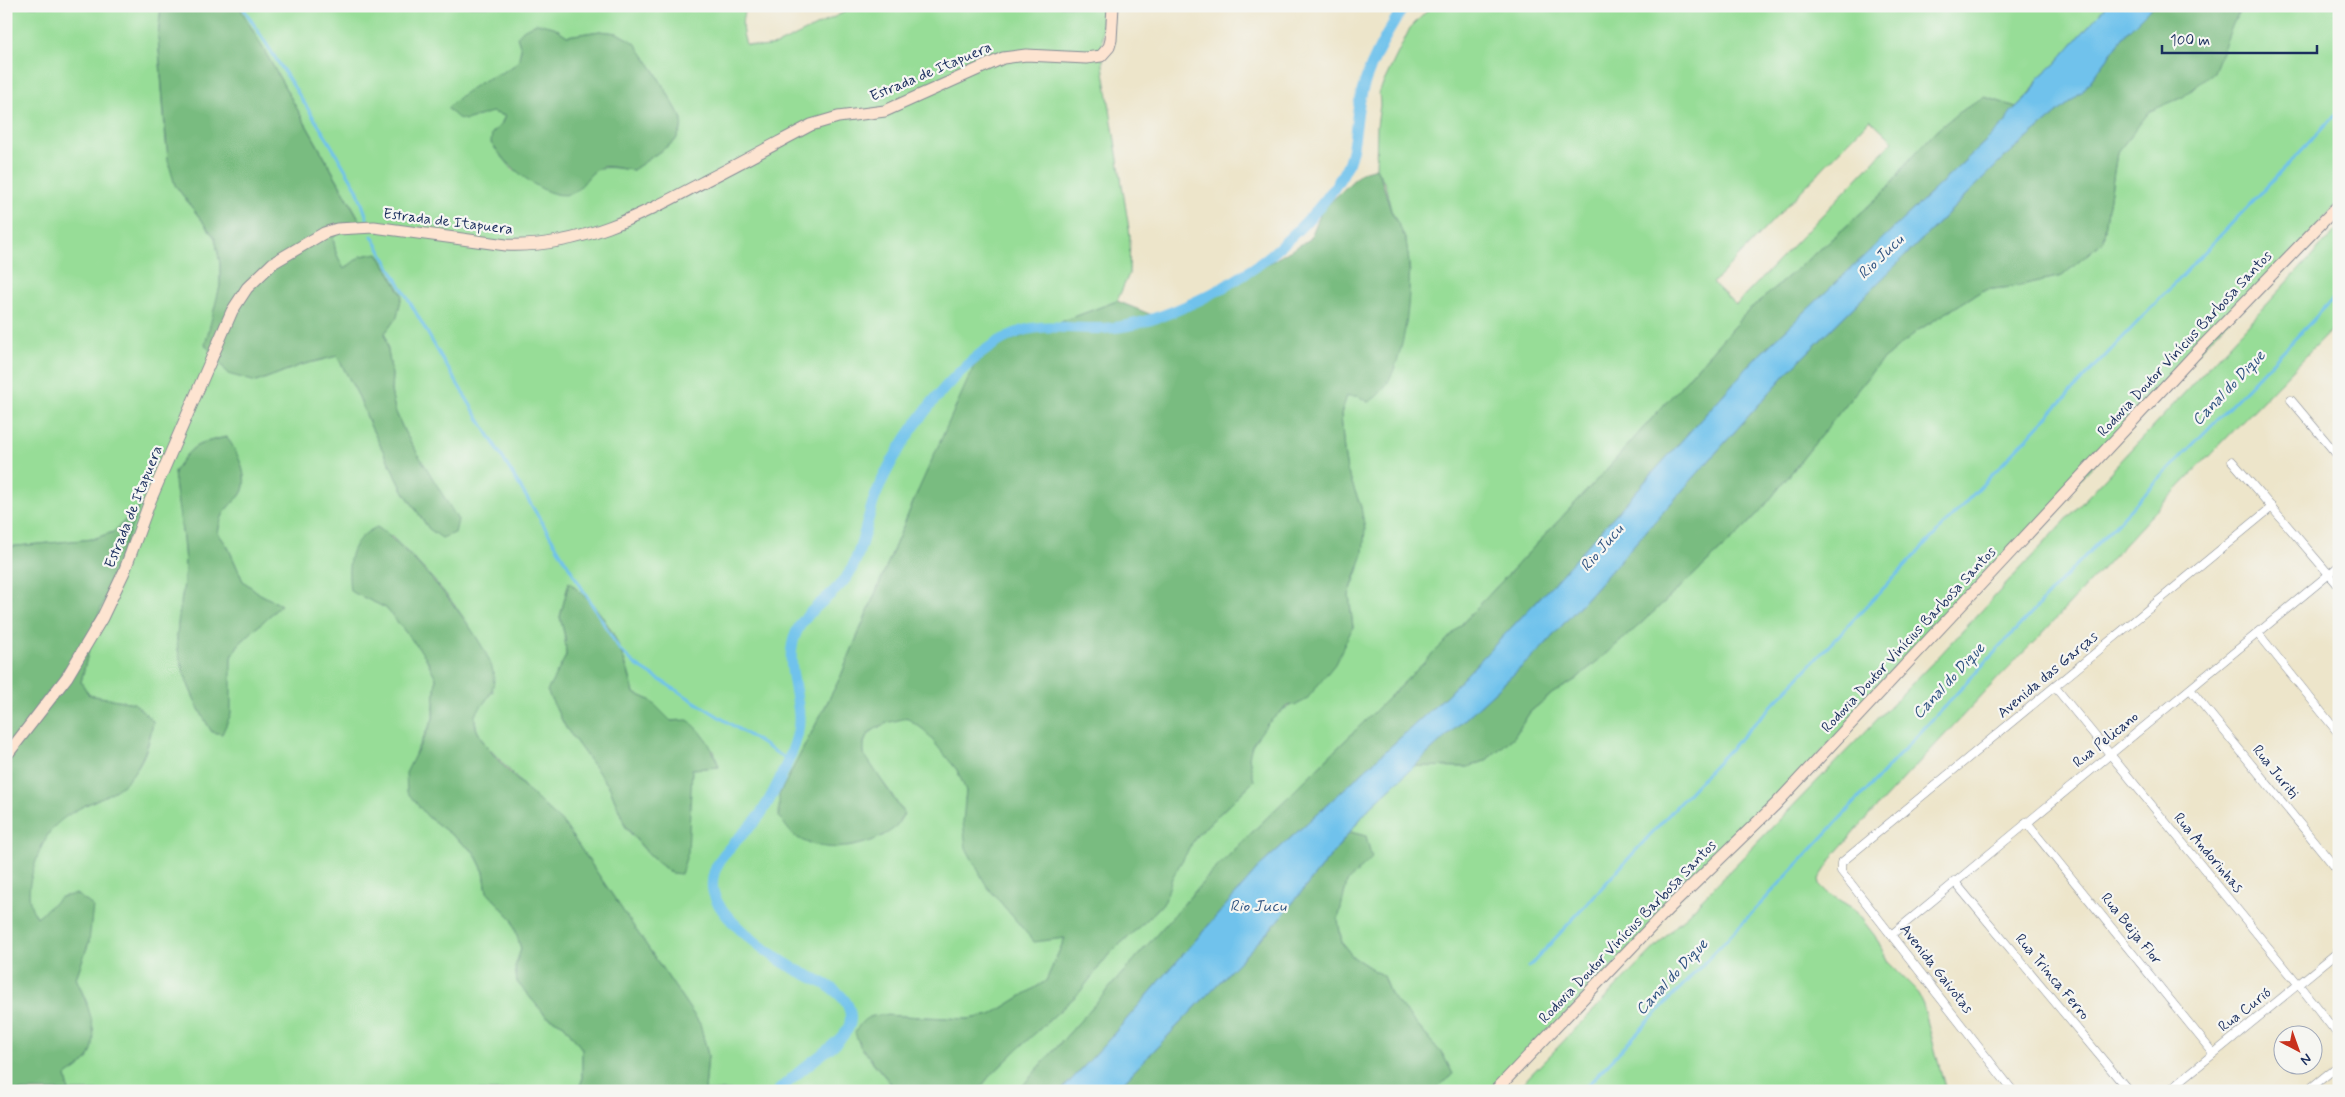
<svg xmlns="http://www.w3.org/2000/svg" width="2345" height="1097" font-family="Mynerve,sans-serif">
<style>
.green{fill:#97dd97;stroke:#59867a;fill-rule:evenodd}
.forest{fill:#79bc80;stroke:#4a766f}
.water{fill:#70c2ec;stroke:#4678a5}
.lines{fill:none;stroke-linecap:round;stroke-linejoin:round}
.stream{stroke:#70c2ec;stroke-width:3}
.canal{stroke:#70c2ec;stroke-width:11}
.street-casing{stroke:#848a94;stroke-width:9}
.secondary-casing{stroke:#848a94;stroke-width:13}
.street{stroke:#fff;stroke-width:8}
.secondary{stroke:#fde4d1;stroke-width:11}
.labels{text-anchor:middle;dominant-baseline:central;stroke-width:4.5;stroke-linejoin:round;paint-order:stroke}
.street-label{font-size:15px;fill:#1b2f5e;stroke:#f6f6f2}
.water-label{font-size:16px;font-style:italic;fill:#305482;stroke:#f6f6f2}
</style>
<rect width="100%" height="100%" fill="#f6f6f2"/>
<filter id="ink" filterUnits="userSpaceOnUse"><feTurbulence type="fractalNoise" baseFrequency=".02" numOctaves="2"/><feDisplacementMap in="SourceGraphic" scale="10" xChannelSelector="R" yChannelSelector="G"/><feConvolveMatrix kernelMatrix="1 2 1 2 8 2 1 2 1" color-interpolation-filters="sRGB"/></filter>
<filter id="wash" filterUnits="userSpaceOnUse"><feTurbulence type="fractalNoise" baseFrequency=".0096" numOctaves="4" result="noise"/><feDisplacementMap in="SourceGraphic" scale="20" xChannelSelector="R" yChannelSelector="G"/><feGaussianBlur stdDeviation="1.12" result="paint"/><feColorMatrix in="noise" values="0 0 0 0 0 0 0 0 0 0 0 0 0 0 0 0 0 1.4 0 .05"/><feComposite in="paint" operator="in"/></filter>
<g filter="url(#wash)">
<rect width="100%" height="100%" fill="#ede5ca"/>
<!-- green -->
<g class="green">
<path d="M6,6H161L158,37L166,143L175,185L215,238L220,263V286L215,312L256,382L301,365L337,356L359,397L371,427L404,492L429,529L425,466L404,431L395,410L391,391L392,375L385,333L397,317L402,294L379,254L361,256L344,270L336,253L333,238L340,228L359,218L239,6H746C741,20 741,30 746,44L761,47L777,45L857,6H1105L1102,17L1103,65L1130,235L1129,274L1117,301L998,345L917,493L840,678L779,795L847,847C873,841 889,837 904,814C898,805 892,794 885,785C878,776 867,765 864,754C858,733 890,715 908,719C924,721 965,775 966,791C966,794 965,796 965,799L986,885L1034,941L1065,938L1046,981L991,1015L968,1019L880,1015L870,1059L897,1091H705L708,1055L700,1024L564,824L535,798L485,744L477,730L474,715L493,691C489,677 487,660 481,647C460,605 424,568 391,536L359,595L386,608L425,656L436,678L433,719L415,753L427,816L474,852L484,872L487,892L512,919L521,949L515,967L517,982L546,1016L564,1025L582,1049V1081L577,1091H69L66,1076L89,1058L87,1003L76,978L89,942C74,934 50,926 37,916C14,898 42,836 59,820C67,812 82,807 92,802C131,784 147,764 153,721L134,703L89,695L81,682L95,624L138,508L113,532L93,539L6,547ZM554,27L567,36L600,31L617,33L634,43L654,70L682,119L681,130L675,141L633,170C602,167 599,162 578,188L513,170L491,143L505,116L492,112L484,81L500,75L519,62L521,49L517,37ZM226,437C236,450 251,478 241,494C239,498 233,502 230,505C222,513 220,522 218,533L228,547L243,581L260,594L281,605L239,644L231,657L230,676L212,732C197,709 176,663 177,635C178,614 184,592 185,571C185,538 177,505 174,472C192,445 195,444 226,437ZM569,582C577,590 587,598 594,606C615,630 627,662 634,693L650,700L671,721L682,720L714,751L719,767L692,769L688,828L671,873L650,856L626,828L610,788L566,728L548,691L566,656L565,637L560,617Z"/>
<path d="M1432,6H2106L2056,63L2039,78L2031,92L2016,107L1985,97L1909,160L1889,187L1850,223L1745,314L1605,471L1444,643L1212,872L1018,1091H978L988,1078L1020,1047L1079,993L1110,953L1150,917L1165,901L1171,878L1197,835L1254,781C1252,774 1249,765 1249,757C1249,739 1280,705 1298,704L1353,627L1349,595L1359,568L1361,507L1347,470L1344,452L1341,413L1347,395L1358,396L1368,402L1410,273L1406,241L1391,210L1385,184L1376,168L1377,126L1380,105L1379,92L1410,28ZM1870,119L1893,141L1736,305L1713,283Z"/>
<path d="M2242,6H2339V202L1929,641L1491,1091H1433L1453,1074L1443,1055L1390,994L1383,976L1353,957L1342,943L1338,920L1347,882L1371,858L1366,836L1350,832L1370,807L1414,766L1468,767L1485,761L1514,737L1530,712L1553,693L1575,680L1636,628L1737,535L1763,508L1879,363L1917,331L1983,290L2012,287L2062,276L2103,241L2117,153L2150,110L2183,97Z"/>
<path d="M2339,227V322L2148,519L2040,636L2000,676L1862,823L1836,853L1819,879L1820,885L1828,893L1854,909L1875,936L1888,962L1916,990L1923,1005L1946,1091H1515L1942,653Z"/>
</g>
<!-- forest -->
<g class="forest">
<path d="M161,6H239L359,219C350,228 342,224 333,238L336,253L344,269L361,256L378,253L402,295L397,317L385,333L392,375L391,391L395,410L404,431L458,520L455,533L442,538L429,529L404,492L371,427L359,397L337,356L301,365L256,382L228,374L216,357L205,345L220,286V263L215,238L175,185L168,161L158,37Z"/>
<path d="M2153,6H2242L2233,24L2214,72L2183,97L2150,111L2117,153L2103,241L2062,276L2012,287L1983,290L1917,331L1879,363L1763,508L1737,535L1636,628L1575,680L1553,693L1530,712L1514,737L1485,761L1468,767L1414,766L1542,648L1786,374L2004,158L2082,92L2128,31Z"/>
<path d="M536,23L554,27L567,36L600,31L617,33L635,43L654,70L682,119L681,130L675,141L633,170C626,170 607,165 602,167C588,171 583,190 570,194C544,201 505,163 491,143L492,133L501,125L505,116L492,112L466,120L458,118L447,108C458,98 470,88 483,81C496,74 507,72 518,62L521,49L517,37L523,30Z"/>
<path d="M1985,97L2016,107L2006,122L1756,358L1552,585L1447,695L1261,865L1105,1044L1061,1091H1018L1212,872L1444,643L1605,471L1745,314L1850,223L1889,187L1909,160L1937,130L1959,112Z"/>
<path d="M1376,168C1384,183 1386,196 1391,211C1396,221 1403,231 1406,242C1415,278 1407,385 1368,402L1358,396H1347L1341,414L1344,452L1347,470L1361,507L1365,529L1363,554L1349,595L1353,627L1335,664L1306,700L1298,704L1287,706L1267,724L1252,745L1249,757L1254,781L1197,835L1172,878L1165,901L1150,917L1110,953L1079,993L1020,1047L988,1078L978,1091H897L860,1046L855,1033C861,1021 866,1016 880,1015L968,1019L991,1015L1046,981L1065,938L1034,942L986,885L966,848L963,822L966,791L957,770L924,730L907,718L886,723L870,732L864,742V754L904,814C900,819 897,827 892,830C867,848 824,855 796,837C790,833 784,823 779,817V795L840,678L917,493L974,366L998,345L1117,301L1162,319L1193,308L1310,239L1322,210L1362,172Z"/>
<path d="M227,437C236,450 251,478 241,494C239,498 233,502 230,505C222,513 220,522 218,533L228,547L243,581L260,594L281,605L239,644L231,657V714L222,734L212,732C197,709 176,663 177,635C178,614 184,592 185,571C185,537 177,505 174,472C192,445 195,444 227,437Z"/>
<path d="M139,507L95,624L81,682L89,695L134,703L153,721C149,745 143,762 128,780C119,790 107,795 96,800C54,820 45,830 32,874C28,889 27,904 37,917L61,897L76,894L93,906L89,942L76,978C85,999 103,1037 88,1058C84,1065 73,1071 66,1076L69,1091H6V547L93,539L113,532Z"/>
<path d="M377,527C407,546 494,643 494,679C494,694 483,703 475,715C475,719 475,726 477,730C485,753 544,806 564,824L700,1024L708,1055L705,1091H577L582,1081V1049L564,1025L546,1016L517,982L515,967L521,949L512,919L487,892L484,872L474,852L427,816L407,792L406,773L433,719L436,678L425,656L386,608L350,591C347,563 348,540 377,527Z"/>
<path d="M569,582C577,590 586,597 594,606C615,630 626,662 634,693L650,700L671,721L688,720C704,732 713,749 719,767L692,769L688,852L681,874L671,873L650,856L626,827L610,788L566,728L547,691L566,656L565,637L560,617Z"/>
<path d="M1350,832L1366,836L1372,858L1347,882L1338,920L1342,943L1353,957L1383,976L1390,994L1443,1055L1453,1074L1433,1091H1115L1278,921Z"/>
</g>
<!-- water -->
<path class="water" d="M2106,6H2153L2128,31L2082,92L2004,158L1786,374L1542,648L1370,807L1278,921L1115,1091H1061L1105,1044L1261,865L1447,695L1552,585L1756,358L2006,122L2010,113L2032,92L2039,78L2056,63Z"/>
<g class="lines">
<!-- stream -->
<g class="stream">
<path d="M242,6L328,140L357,189L367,218"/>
<path d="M372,236L443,360L619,649L636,665L788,760"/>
<path d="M1529,967L1694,787L2339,111"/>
<path d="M1582,1091L1768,896L2063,579L2339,293"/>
</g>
<!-- canal -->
<path class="canal" d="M778,1091C789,1081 801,1070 813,1061C824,1052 839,1043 847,1030C854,1019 850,1005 841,996C828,983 810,977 795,969C770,955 719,919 713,891C707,859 744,837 760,815C770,800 778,784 785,768C792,752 800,734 799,716C798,689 784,660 796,633C807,607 838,595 851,570C863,548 866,521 875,497C896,441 965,346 1025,330C1053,323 1081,331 1109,328C1163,324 1241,283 1280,247C1306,223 1333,196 1348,164C1356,145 1355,124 1359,104C1366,69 1385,36 1404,6"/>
</g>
</g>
<g filter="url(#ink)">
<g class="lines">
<defs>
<g id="street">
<path d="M2291,400L2339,457"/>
<path d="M2232,461L2339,586"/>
<path d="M2258,633L2339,734"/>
<path d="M2055,687L2299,985L2339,1036"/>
<path d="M2190,689L2339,872"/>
<path d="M2026,822L2213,1053"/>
<path d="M1954,881L2129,1091"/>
<path d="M1891,935L2339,566"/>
<path d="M2013,1091L1845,876L1841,871V863L2272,507"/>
<path d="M2168,1091L2339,951"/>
<path d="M2307,1091L2339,1065"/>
</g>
<g id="secondary">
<path d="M6,756L67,677L102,618L124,572L150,501L232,311L247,288L273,263L324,233L337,229L374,227L506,245C581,248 643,214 707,180C742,162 777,143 811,125L838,117L885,111L1003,58L1026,55L1086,58L1101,56L1109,47L1111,40L1113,6"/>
<path d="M1495,1091L1668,909L1776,804L2197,352L2339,205"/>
</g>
</defs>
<!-- street casing -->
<use href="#street" class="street-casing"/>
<!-- secondary casing -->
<use href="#secondary" class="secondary-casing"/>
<!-- street -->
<use href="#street" class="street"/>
<!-- secondary -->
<use href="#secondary" class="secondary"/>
</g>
</g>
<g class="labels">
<!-- street labels -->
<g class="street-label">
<text transform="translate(931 72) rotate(-23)">Estrada de Itapuera</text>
<text transform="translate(448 222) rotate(7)">Estrada de Itapuera</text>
<text transform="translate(2185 344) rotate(-47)">Rodovia Doutor Vinícius Barbosa Santos</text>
<text transform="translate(134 507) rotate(-68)">Estrada de Itapuera</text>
<text transform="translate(1909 640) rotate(-47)">Rodovia Doutor Vinícius Barbosa Santos</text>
<text transform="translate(2048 675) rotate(-40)">Avenida das Garças</text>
<text transform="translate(2106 740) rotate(-39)">Rua Pelicano</text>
<text transform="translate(2275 772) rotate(51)">Rua Juriti</text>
<text transform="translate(2208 853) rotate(50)">Rua Andorinhas</text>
<text transform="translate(2131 929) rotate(51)">Rua Beija Flor</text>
<text transform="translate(1628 932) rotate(-46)">Rodovia Doutor Vinícius Barbosa Santos</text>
<text transform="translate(1936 969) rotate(52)">Avenida Gaivotas</text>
<text transform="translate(2052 977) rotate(50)">Rua Trinca Ferro</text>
<text transform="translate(2245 1010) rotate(-38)">Rua Curió</text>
</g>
<!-- water labels -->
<g class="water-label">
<text transform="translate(1881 257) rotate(-44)">Rio Jucu</text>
<text transform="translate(2229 388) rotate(-46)">Canal do Dique</text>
<text transform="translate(1602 548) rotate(-49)">Rio Jucu</text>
<text transform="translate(1949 681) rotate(-47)">Canal do Dique</text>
<text x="1258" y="906">Rio Jucu</text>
<text transform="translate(1672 977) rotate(-47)">Canal do Dique</text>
</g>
</g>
<!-- margin -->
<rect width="2345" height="1097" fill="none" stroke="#f6f6f2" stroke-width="25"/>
<!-- north arrow -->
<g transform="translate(2298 1050) rotate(139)"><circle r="24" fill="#f6f6f2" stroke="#9ea6b7"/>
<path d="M0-4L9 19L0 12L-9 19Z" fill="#c8321e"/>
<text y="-8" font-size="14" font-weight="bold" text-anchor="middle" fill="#1b2f5e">N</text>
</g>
<!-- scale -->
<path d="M2162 45v8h155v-8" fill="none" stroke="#1b2f5e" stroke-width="2.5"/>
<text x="2170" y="45" font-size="15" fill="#1b2f5e" stroke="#f6f6f2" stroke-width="4" paint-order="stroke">100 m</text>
</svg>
